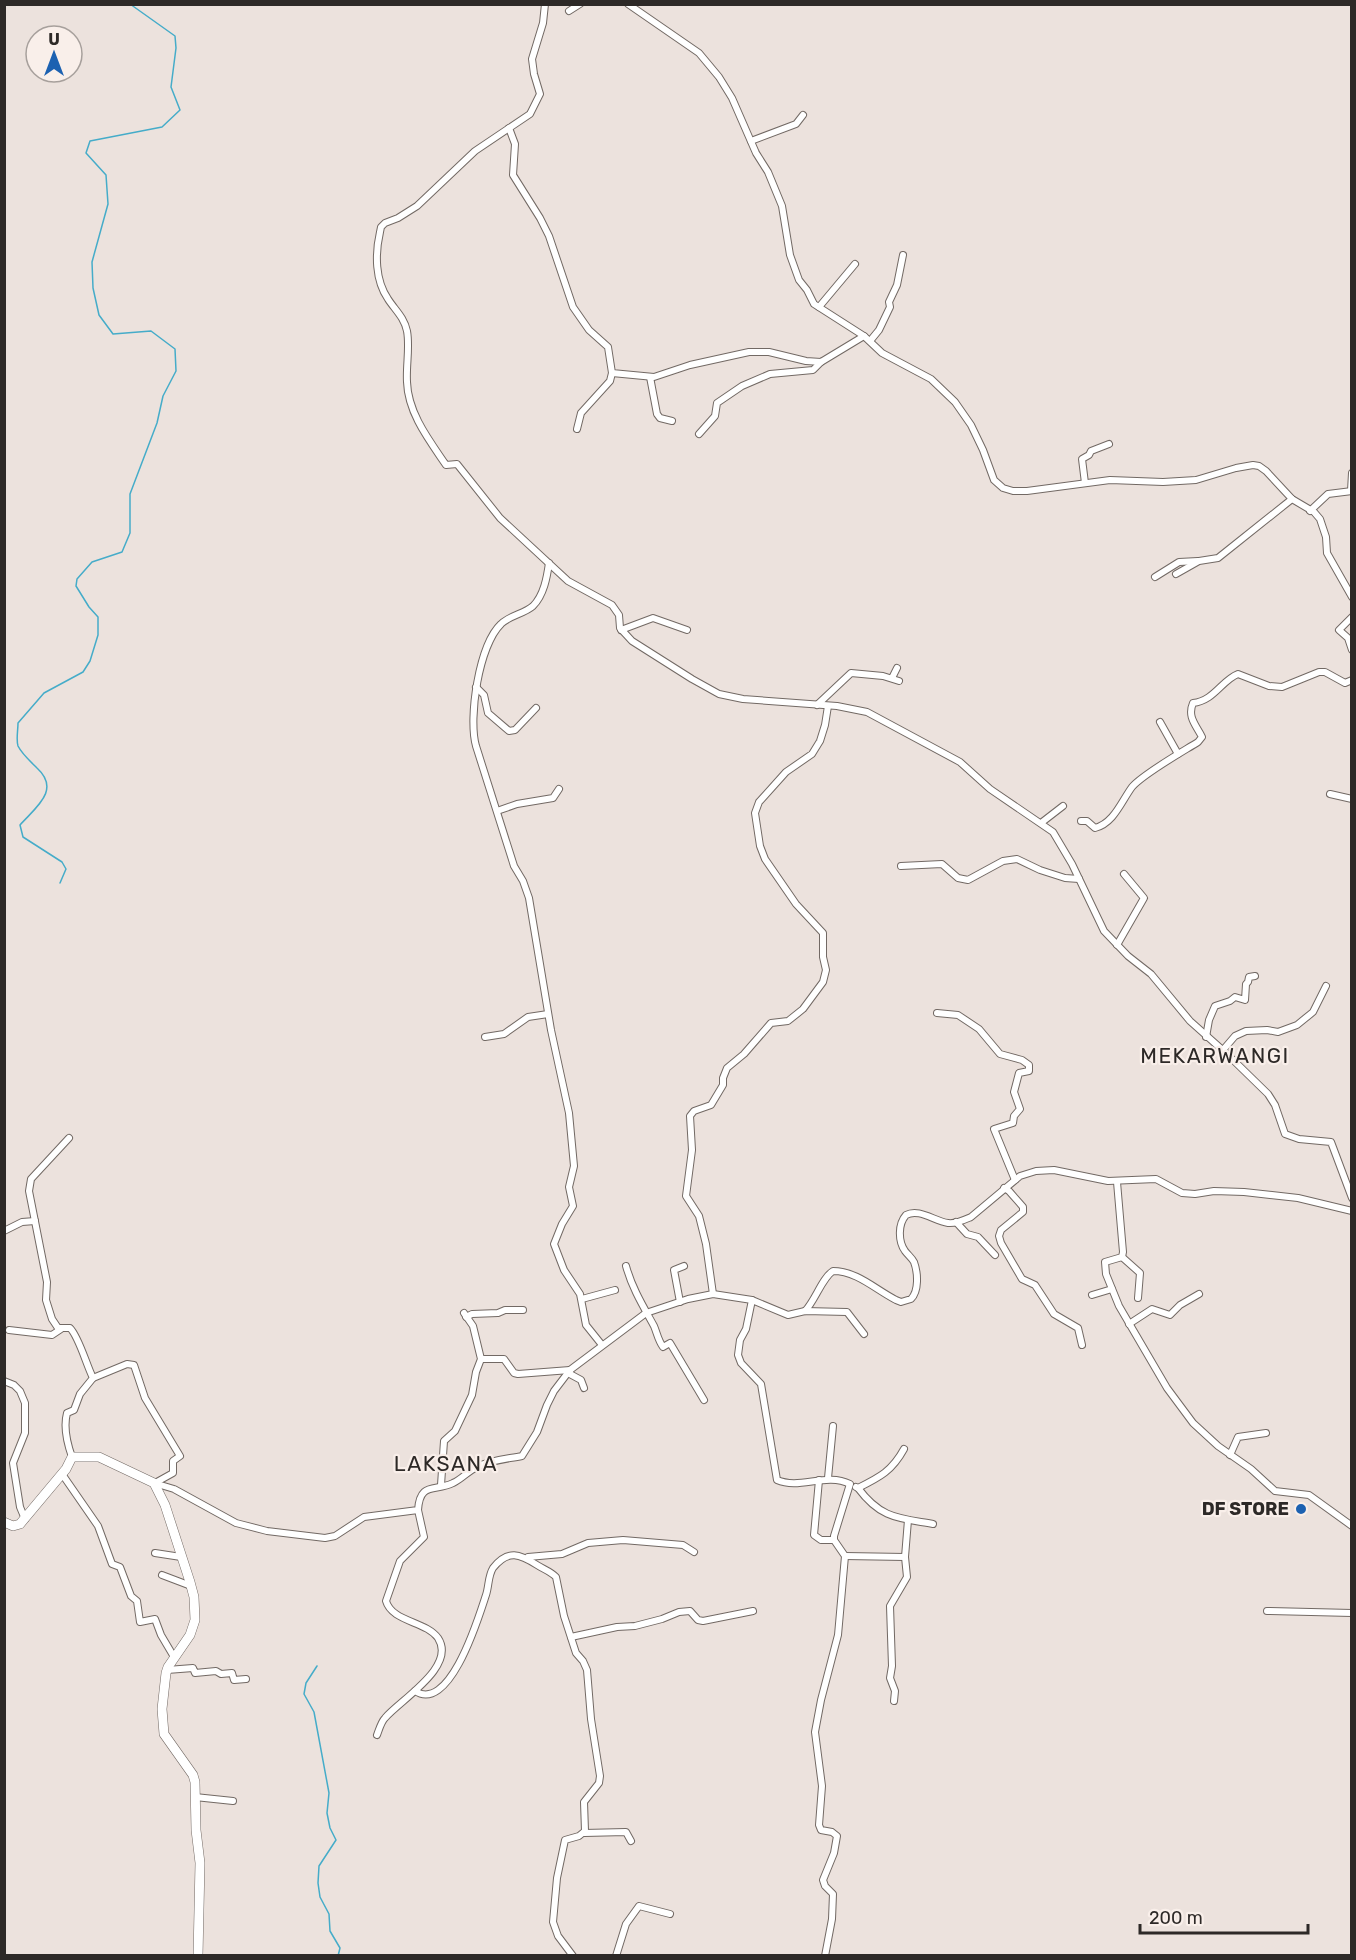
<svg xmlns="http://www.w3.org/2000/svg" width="1356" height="1960" font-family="Rubik,sans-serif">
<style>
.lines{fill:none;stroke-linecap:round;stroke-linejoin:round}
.stream{stroke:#45acc9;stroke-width:1.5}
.minor-casing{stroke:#726964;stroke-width:8}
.secondary-casing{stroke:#726964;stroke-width:10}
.minor{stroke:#fff;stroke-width:6}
.secondary{stroke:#fff;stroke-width:9}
.poi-dot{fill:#1c61b1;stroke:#f9efea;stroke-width:2}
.labels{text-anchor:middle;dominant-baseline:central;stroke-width:4.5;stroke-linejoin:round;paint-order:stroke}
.poi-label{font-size:18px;font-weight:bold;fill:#2d2927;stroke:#f9efea;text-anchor:end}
.quarter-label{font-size:21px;letter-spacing:1.5px;fill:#2d2927;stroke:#f9efea}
</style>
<rect width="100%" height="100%" fill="#ece2dd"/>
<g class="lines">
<!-- stream -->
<g class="stream">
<path d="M60,883L66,869L62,862L23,837L20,825C36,807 61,790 37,768C31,762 22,754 18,746C16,740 18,730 18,723L44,693L83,672L90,661L98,635V617L89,607L76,586L77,579L92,562L122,552L130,533V494L157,423L163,396L176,371L175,349L151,331L113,334L99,315L93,288L92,262L108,204L106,175L86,153L90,141L162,127L180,110L171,87L176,48L175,36L130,4"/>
<path d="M317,1666L306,1683L304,1694L314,1712L329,1793L327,1813L330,1828L336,1840L319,1866L318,1883L320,1897L329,1914L330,1931L340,1948L338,1956"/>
</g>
<defs>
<g id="minor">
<path d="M545,4L543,23L532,59L534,74L540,94L530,114L475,151L417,206L398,218L385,223L381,227L380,232C375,254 375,280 388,299C395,310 404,317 407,331C410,347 406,365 407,382C408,413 429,440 446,465L457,464L500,518L568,581L612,605L619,615L620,628L632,641L692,679L719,694L743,699L837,706L867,712L960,762L990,789L1053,832L1072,864L1104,931L1128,956L1151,974L1190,1021L1227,1054L1268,1094L1275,1105L1285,1134L1299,1139L1331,1142L1352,1198"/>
<path d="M628,4L699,53L719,77L732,98L756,153L768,172L782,206L790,255L799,280L807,290L814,304L864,336"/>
<path d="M569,11L580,4"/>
<path d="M509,128L515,144L513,175L540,218L549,236L573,307L589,330L608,347L612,373L654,377L690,365L749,352H769L806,361L821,362L864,336L882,353L931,379L955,402L971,425L983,450L994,480L1003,488L1013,491H1027L1110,480L1163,482L1196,480L1236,468L1253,465L1259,466L1266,471L1292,499L1314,512L1320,519L1326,537L1327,553L1352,597"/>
<path d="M751,141L796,124L803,115"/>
<path d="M819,307L855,264"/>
<path d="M870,341L879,330L890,307L889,302L897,285L903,255"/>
<path d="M650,377L657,414L660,418L672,421"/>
<path d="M577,429L581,413L610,381L612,373"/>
<path d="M699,434L715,416L717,403L742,386L770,374L813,370L821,362"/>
<path d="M1085,483L1082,459L1089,455L1091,451L1109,444"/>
<path d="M1351,491L1352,473"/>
<path d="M1310,511L1328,494L1352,491"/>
<path d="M549,563C547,577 544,595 533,606C524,614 510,615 501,624C479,645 468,718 476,746L514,866L523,881L529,898L551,1030L569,1113L574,1166L569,1187L573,1206L562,1224L554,1244L564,1270L580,1294L586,1325L602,1345"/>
<path d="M1176,574L1199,561L1218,558L1292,499"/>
<path d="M1155,577L1179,562L1198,561"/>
<path d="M1352,617L1339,630L1348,638L1352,650"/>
<path d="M621,630L653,618L687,630"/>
<path d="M892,678L897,668"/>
<path d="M476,687L484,695L488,713L509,731L515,730L536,708"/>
<path d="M817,705L851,673L883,676L899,681"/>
<path d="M1160,722L1178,754"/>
<path d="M1330,794L1352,799"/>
<path d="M497,811L517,804L553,798L559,789"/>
<path d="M1081,821H1087L1095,828C1114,823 1121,802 1132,787C1143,774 1182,752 1198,742L1202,737C1196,725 1187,717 1193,703C1214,701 1222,680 1238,674L1269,686L1282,687L1319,672H1325L1345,683L1352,680"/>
<path d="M1041,823L1063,806"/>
<path d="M901,866L942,864L958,878L968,880L1003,861L1017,859L1040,870L1065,878L1079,879"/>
<path d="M1117,945L1144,898L1124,874"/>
<path d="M937,1013L958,1015L979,1029L1000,1054L1022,1060L1029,1065V1071L1019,1073L1014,1092L1020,1109L1014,1116L1013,1123L994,1129L1015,1180"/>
<path d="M485,1037L504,1034L528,1017L548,1014"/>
<path d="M1206,1037L1209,1020L1215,1006L1230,1001L1235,997L1245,1000L1246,984L1248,982L1249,977L1255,976"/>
<path d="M1223,1050L1235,1036L1246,1031L1267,1030L1278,1032L1297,1025L1313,1012L1326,986"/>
<path d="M69,1138L31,1179L29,1191L47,1282L46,1300L52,1319L58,1328H70C79,1337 86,1364 93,1378L80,1394L74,1410L67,1413C63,1428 67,1443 72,1457"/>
<path d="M1117,1182L1123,1252L1122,1257L1105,1262L1106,1274L1119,1306L1167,1388L1193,1423L1218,1446L1251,1469L1275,1491L1309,1495L1352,1526"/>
<path d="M1004,1188L1009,1191L1023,1207V1212L1001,1230L999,1236L1001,1243L1022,1279L1035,1285L1054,1314L1078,1328L1082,1345"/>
<path d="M956,1222L967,1234L978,1237L995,1255"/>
<path d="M4,1231L22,1222L35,1221"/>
<path d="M1122,1257L1140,1273L1138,1298"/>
<path d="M626,1266C632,1288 643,1306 654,1326C657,1333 658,1340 663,1347L670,1343L704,1400"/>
<path d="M713,1294L706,1244L699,1216L686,1196L692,1150L690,1116L694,1111L711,1105L723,1085V1078L727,1068L744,1054L771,1023L788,1021L803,1009L823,982L826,970L823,957V933L796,904L765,859L760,846L755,813L759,802L786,772L812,754L820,741L825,725L828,706"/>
<path d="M1092,1295L1112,1289"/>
<path d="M582,1299L615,1290"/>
<path d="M752,1300L746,1329L740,1340L738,1355L741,1363L761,1384L777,1480C800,1490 826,1472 850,1484L834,1536V1540L845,1556L838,1635L821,1700L815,1732L822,1786L819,1825L821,1830L832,1832L837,1836L834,1853L823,1880L825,1886L833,1894L832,1919L825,1956"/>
<path d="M680,1302L674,1270L684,1266"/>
<path d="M805,1311C815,1301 822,1278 833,1271C857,1271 876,1290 896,1300L901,1302L911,1299C919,1291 918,1273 914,1262C912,1258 908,1255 905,1251C898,1241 898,1224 906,1215C919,1208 934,1221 948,1223C956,1224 964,1220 971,1217L1020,1176L1036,1171L1054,1170L1108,1181L1156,1179L1182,1193L1195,1194L1214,1191L1244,1192L1298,1198L1352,1211"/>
<path d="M466,1317L472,1314L498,1313L505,1310H523"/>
<path d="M1129,1324L1152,1309L1170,1315L1180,1305L1199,1294"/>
<path d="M9,1330L52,1335L61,1329"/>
<path d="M481,1359H504L514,1373L518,1374L570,1370"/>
<path d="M568,1373L581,1380L584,1388"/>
<path d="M93,1378L127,1364L134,1365L145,1398L180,1456L173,1461V1473L155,1483"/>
<path d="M4,1381L14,1385L20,1391L25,1403V1433L13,1463L20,1507L25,1519"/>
<path d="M1230,1455L1238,1437L1266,1433"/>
<path d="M62,1474L98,1526L112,1564L120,1567L131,1596L137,1601L140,1622L155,1619L161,1635L174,1657"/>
<path d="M828,1478L833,1426"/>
<path d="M819,1480L814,1535L821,1540H834"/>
<path d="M154,1483L174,1489L236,1523L267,1531L325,1538L335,1536L364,1517L418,1510C420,1481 435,1492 453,1483C462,1479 468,1471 477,1467C490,1460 507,1459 522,1456L537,1432L547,1405L554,1391L570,1370L646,1313L688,1299L713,1294L752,1300L788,1315L805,1311L847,1312L864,1334"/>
<path d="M441,1485L444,1441L455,1431L472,1395L476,1372L481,1359L473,1326L464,1313"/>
<path d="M856,1487L858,1488C880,1477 892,1471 904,1449"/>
<path d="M858,1488C881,1519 899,1518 933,1524"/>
<path d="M155,1553L181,1557"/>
<path d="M845,1556L905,1557L908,1520"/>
<path d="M528,1557L562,1554L588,1543L623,1540L683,1545L694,1552"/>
<path d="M162,1575L191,1586"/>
<path d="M1267,1611L1352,1613"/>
<path d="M571,1637L617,1627L635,1626L662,1619L679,1612L690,1611L698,1620L703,1621L753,1611"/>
<path d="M167,1670L193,1668L195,1673L216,1671L221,1674L232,1673L234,1680L246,1679"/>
<path d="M415,1691C450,1714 479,1616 486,1595C489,1586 488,1576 493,1568C508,1549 520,1554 537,1565C543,1569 550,1571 556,1577L564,1616L576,1653L583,1661L587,1670L591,1719L600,1776L599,1783L584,1802L585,1831L579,1836L565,1840L557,1878L553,1922L558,1936L573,1956"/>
<path d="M894,1701L895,1691L890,1678L892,1666L890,1606L907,1577L905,1557"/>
<path d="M377,1735C379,1730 381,1722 385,1718C400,1700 457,1667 438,1638C426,1621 392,1622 386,1601L400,1561L424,1537L418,1510"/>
<path d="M195,1797L233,1801"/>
<path d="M584,1833L626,1832L631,1841"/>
<path d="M616,1956L626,1924L639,1906L670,1914"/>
</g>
<path id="secondary" d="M4,1522L13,1526L20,1524L66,1469L72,1457H99L154,1483L165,1505L190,1582L194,1597L195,1620L190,1635L168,1667L166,1673L162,1709L164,1734L193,1775L195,1782L196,1830L200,1863L198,1956"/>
</defs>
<!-- minor casing -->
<use href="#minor" class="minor-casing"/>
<!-- secondary casing -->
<use href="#secondary" class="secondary-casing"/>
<!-- minor -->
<use href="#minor" class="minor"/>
<!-- secondary -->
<use href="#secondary" class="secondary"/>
</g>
<!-- markers -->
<circle class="poi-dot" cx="1301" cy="1509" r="6"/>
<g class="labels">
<!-- poi labels -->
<g class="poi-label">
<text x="1289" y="1509">DF STORE</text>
</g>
<!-- quarter labels -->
<g class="quarter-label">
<text x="1215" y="1055">MEKARWANGI</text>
<text x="446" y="1463">LAKSANA</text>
</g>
</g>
<!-- border -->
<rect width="1356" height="1960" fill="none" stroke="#2d2927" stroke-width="12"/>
<!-- north arrow -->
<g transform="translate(54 54)"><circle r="28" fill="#f9efea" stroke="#a7a09c" stroke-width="1.5"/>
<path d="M0-4.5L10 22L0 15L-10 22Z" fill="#1c61b1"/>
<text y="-9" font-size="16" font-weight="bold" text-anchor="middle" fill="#2d2927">U</text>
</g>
<!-- scale -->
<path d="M1140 1924v9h168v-9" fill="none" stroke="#2d2927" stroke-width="3"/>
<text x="1149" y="1924" font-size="18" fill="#2d2927" stroke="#f9efea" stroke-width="4.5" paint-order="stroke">200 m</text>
</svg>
